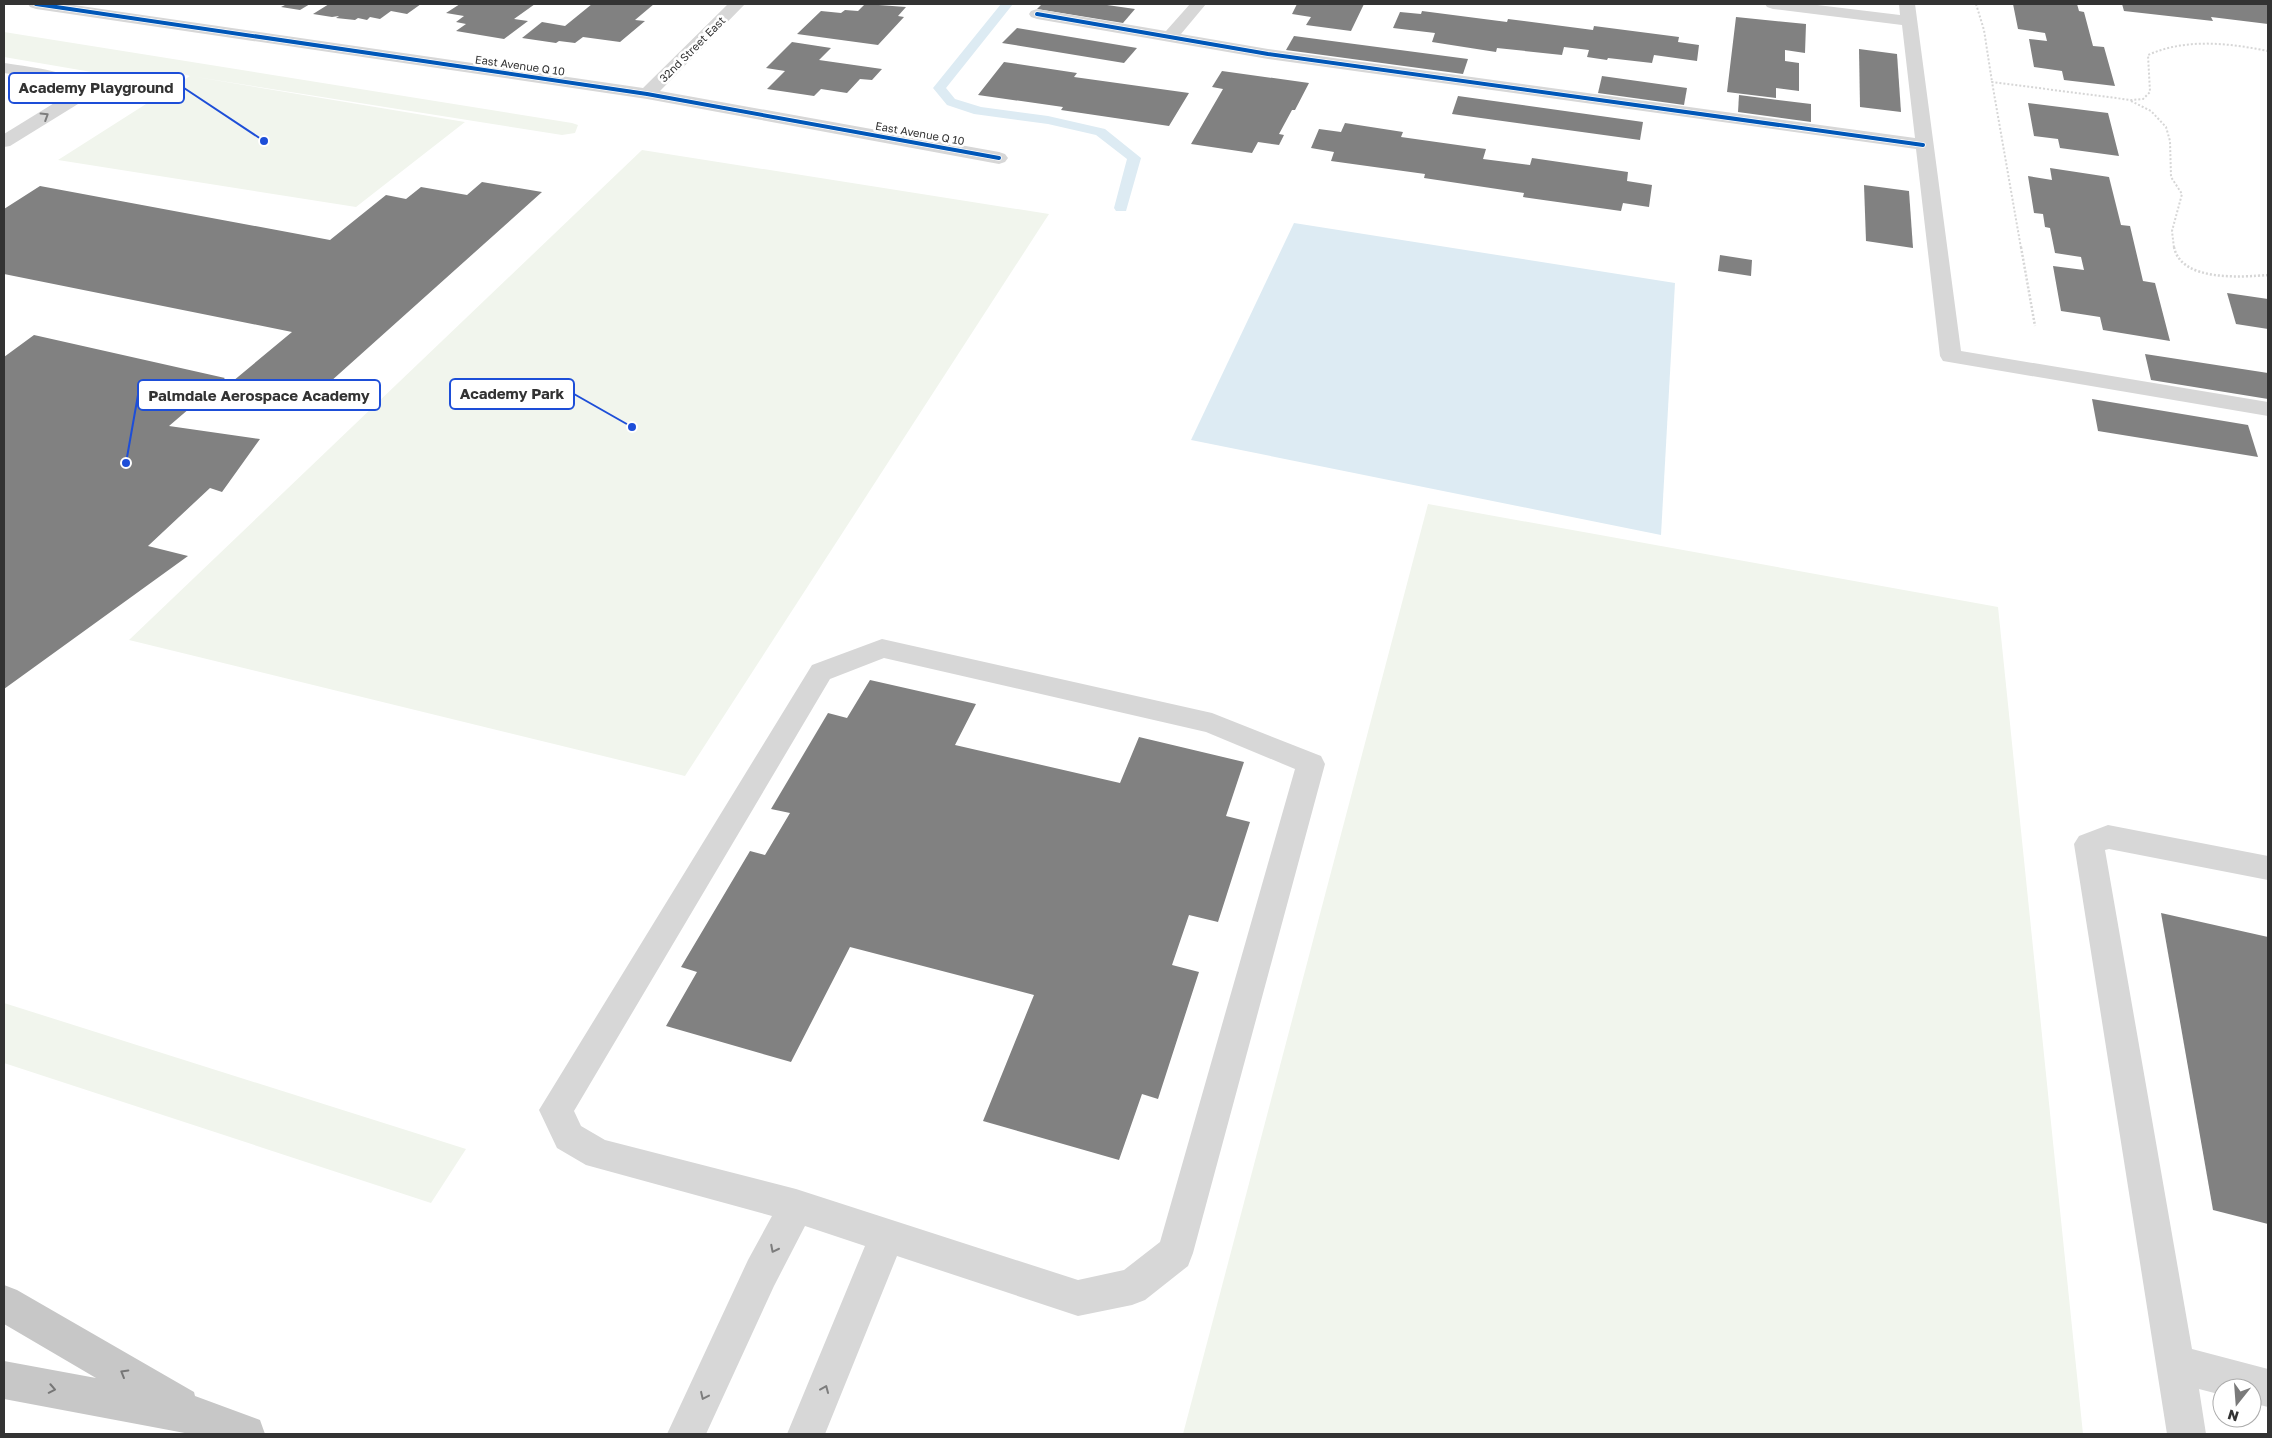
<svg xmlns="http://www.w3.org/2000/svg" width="2272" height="1438" font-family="'Golos Text',sans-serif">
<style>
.green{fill:#f1f5ed}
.water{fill:#ddebf3}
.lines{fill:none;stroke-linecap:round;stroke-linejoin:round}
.stream{fill:#ddebf3;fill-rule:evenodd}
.building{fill:#818181}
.path-far1{stroke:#d6d6d6;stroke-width:2;stroke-dasharray:2 2;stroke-linecap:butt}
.path{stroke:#d6d6d6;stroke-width:2.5;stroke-dasharray:2 2;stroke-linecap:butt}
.service{fill:#d7d7d7;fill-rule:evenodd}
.minor{fill:#d7d7d7;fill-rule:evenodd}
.trunk{fill:#c7c7c7;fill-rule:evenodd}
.cycleway-casing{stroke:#fff;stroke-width:5.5}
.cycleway{stroke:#0057b8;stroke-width:4}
.oneway{stroke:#7d7d7d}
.oneway2{stroke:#767676}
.labels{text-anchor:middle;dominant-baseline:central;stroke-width:5;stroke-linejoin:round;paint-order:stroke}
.far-street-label{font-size:11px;fill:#333;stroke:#fff}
.leader{fill:none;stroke:#1d4ed8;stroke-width:2}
.callout-dot{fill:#1d4ed8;stroke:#fff;stroke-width:2}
.callout{fill:#fff;stroke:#1d4ed8;stroke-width:2}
.callout-label{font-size:15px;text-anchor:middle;font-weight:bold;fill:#333}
</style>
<rect width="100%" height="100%" fill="#fff"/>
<!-- green -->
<g class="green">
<path d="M4,32L572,123L578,125L575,133L562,135L190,76L465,122L356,207L58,160L190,76L182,74L145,99L110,95L109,75L4,57Z"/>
<path d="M642,150L1049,214L685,776L129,640Z"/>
<path d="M1428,504L1998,607L2083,1434H1183Z"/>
<path d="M4,1003L466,1149L431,1203L4,1063Z"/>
</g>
<!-- water -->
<path class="water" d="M1294,223L1675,283L1661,535L1191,440Z"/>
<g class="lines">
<!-- stream -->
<path class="stream" d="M1001,4H1013L946,88L955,99L981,107L1048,116L1105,129L1141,158L1126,211H1116L1114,208L1127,159L1096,135L1048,124L974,114L947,105L933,88Z"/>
</g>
<!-- building -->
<g class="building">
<path d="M287,4H310L300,10L281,7Z"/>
<path d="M329,4H421L407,14L391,11L380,19L370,17L367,20L358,18L355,20L336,18L339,16L332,17L313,14Z"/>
<path d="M460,4H535L514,19L528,21L504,39L456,31L466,24L456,22L464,16L446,13Z"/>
<path d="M592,4H654L635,20L645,21L620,42L583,37L575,43L559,41L556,43L522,38L542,22L565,26Z"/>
<path d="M865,4L906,7L898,16L904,17L878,45L797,34L821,11L841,13L845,10L858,11Z"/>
<path d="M1042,4H1100L1135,9L1123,23L1037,9Z"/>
<path d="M1297,4H1364L1351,31L1306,25L1311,17L1292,14Z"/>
<path d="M2013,4H2077L2079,11L2084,12L2093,46L2104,47L2115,86L2064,80L2062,71L2034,67L2029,39L2047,41L2045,33L2018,29Z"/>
<path d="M2122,4H2268V24L2211,17L2213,21L2124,11Z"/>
<path d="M1422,11L1507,22L1508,19L1593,30L1594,26L1679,37L1678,42L1699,45L1697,61L1654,55L1652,63L1608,58L1607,60L1587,57L1589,50L1564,47L1562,55L1497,48L1496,52L1432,42L1435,33L1393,28L1400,12L1421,14Z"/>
<path d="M1736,17L1806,24L1805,53L1785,50V61L1799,63V91L1776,88V98L1727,92Z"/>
<path d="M1017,28L1137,48L1124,63L1002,43Z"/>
<path d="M1294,36L1468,59L1463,74L1286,50Z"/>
<path d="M792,42L831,48L819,60L882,69L872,80L860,79L847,93L821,89L814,96L767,89L785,71L766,68Z"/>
<path d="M1859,49L1897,54L1901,112L1860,107Z"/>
<path d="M1004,62L1077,73L1074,77L1189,93L1169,126L1061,110L1063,107L978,95Z"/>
<path d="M1222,71L1309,83L1295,110H1292L1279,134L1284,135L1279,145L1258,142L1252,153L1191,144L1223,89L1212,87Z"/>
<path d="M1602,76L1687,88L1684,105L1598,93Z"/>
<path d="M1739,95L1811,104V122L1738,112Z"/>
<path d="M1458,96L1643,122L1640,140L1452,114Z"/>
<path d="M2028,103L2108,113L2119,156L2060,148L2058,139L2034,136Z"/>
<path d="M1345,123L1403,132L1401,137L1486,149L1483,159L1530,165L1532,158L1628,172L1627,181L1652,185L1649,207L1623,203L1621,211L1523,197L1524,193L1424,178L1425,174L1331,161L1334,152L1311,148L1319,129L1341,132Z"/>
<path d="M2050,168L2109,177L2121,225L2130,226L2143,281L2155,283L2170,341L2103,330L2100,317L2061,311L2053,266L2084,270L2081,257L2055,253L2050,228L2045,227L2043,214L2034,213L2028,176L2052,180Z"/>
<path d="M482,182L542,192L301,408L221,391L292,332L4,274V209L40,186L330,240L386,195L406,199L421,187L467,195Z"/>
<path d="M1864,185L1909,191L1913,248L1866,241Z"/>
<path d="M1720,255L1752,260L1751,276L1718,271Z"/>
<path d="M2227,293L2268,299V329L2236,324Z"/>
<path d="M34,335L225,378L169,426L260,439L222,492L210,488L148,546L188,556L4,689V357Z"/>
<path d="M2145,354L2268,373V399L2151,380Z"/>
<path d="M2092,399L2248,425L2258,457L2098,431Z"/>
<path d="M870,680L976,704L955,745L1120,783L1139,737L1244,762L1226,816L1250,822L1218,922L1189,915L1172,965L1199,972L1158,1099L1142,1094L1119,1160L983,1121L1034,995L850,947L791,1062L666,1026L697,972L681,967L750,851L765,855L790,813L771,809L828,713L847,718Z"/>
<path d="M2161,913L2268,937V1224L2213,1210Z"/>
</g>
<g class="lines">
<!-- path-far1 -->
<g class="path-far1">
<path d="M1976,4L1984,30L1992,82"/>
<path d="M2131,101L2151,111L2166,127L2170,141L2171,177L2182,194L2172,231L2174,248"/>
<path d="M2021,248L1992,82L2131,100L2143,99L2150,92L2148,55C2186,38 2228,43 2268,51"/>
</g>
<!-- path -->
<g class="path">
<path d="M2021,247L2035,326"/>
<path d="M2174,247C2181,282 2242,277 2268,275"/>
</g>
<!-- service -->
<g class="service">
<path d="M4,63C23,66 74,71 85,86L78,104L10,146L4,147V134L64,97L67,88L49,80L4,73Z"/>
<path d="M882,639L1212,713L1321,756L1325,764L1193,1253L1188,1266L1145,1300L1132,1305L1078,1316L897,1256L825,1434H787L865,1246L805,1226L774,1286L706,1434H667L748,1260L772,1216L586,1165L557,1148L539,1110L812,665ZM884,658L1206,732L1295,769L1160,1242L1124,1270L1078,1280L796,1189L605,1140L581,1126L574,1111L830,679Z"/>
<path d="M2108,825L2268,856V880L2109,849L2105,850L2192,1349L2268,1369V1407L2252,1403V1388H2222V1395L2199,1389L2206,1434H2167L2074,844L2079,836Z"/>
</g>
<!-- minor -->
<g class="minor">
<path d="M28,4H67L643,88L728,4H745L660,91L999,152L1005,154L1008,158L1005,162L999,164L647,99L36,9L30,7Z"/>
<path d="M1190,4H1206L1181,34L1268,49L1915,138L1902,25L1773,9L1767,7L1765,4H1809L1900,15L1899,4H1915L1961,351L2268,402V416L1943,361L1940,356L1916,149L1268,59L1037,19L1031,17L1029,14L1031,11L1037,9L1166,31Z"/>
</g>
<!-- trunk -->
<path class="trunk" d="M4,1285L17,1290L194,1392L195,1396L260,1420L265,1434H190L4,1399V1361L96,1378L4,1324Z"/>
<defs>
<g id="cycleway">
<path d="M36,4L647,94L999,158"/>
<path d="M1037,14L1268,54L1923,145"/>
</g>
</defs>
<!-- cycleway casing -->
<use href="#cycleway" class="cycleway-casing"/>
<!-- cycleway -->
<use href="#cycleway" class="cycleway"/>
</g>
<!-- one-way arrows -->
<defs><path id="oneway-chevron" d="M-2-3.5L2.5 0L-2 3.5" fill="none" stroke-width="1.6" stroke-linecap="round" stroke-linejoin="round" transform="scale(1.25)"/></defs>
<g class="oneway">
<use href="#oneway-chevron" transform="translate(45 116) rotate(-32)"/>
<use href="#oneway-chevron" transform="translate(774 1249) rotate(117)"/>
<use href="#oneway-chevron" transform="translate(825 1389) rotate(-67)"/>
<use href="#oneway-chevron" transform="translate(704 1396) rotate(115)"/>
</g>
<g class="oneway2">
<use href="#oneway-chevron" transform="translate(124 1373) rotate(-150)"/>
<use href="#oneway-chevron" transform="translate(52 1389) rotate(11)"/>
</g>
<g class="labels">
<!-- far-street labels -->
<g class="far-street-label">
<text transform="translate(692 49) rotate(-45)">32nd Street East</text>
<text transform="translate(520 65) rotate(8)">East Avenue Q 10</text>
<text transform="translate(920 133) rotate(10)">East Avenue Q 10</text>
</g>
</g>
<!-- callouts -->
<path class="leader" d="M264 141L184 88M632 427L574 394M126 463L138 395"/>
<g class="callout-dot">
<circle cx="264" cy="141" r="5"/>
<circle cx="632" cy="427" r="5"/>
<circle cx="126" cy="463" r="5"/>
</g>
<g class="callout">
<rect x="9" y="73" width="175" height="30" rx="5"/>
<rect x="450" y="379" width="124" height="30" rx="5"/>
<rect x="138" y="380" width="242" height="30" rx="5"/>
</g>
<g class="callout-label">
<text x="96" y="93">Academy Playground</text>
<text x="512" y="399">Academy Park</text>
<text x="259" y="401">Palmdale Aerospace Academy</text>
</g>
<!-- border -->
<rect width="2272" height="1438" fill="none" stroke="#333333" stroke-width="10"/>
<!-- north arrow -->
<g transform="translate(2237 1403) rotate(197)"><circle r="24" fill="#ffffff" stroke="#adadad"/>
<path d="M0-4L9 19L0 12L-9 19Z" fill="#7a7a7a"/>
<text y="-8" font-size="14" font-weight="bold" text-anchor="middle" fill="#333333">N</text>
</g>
</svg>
